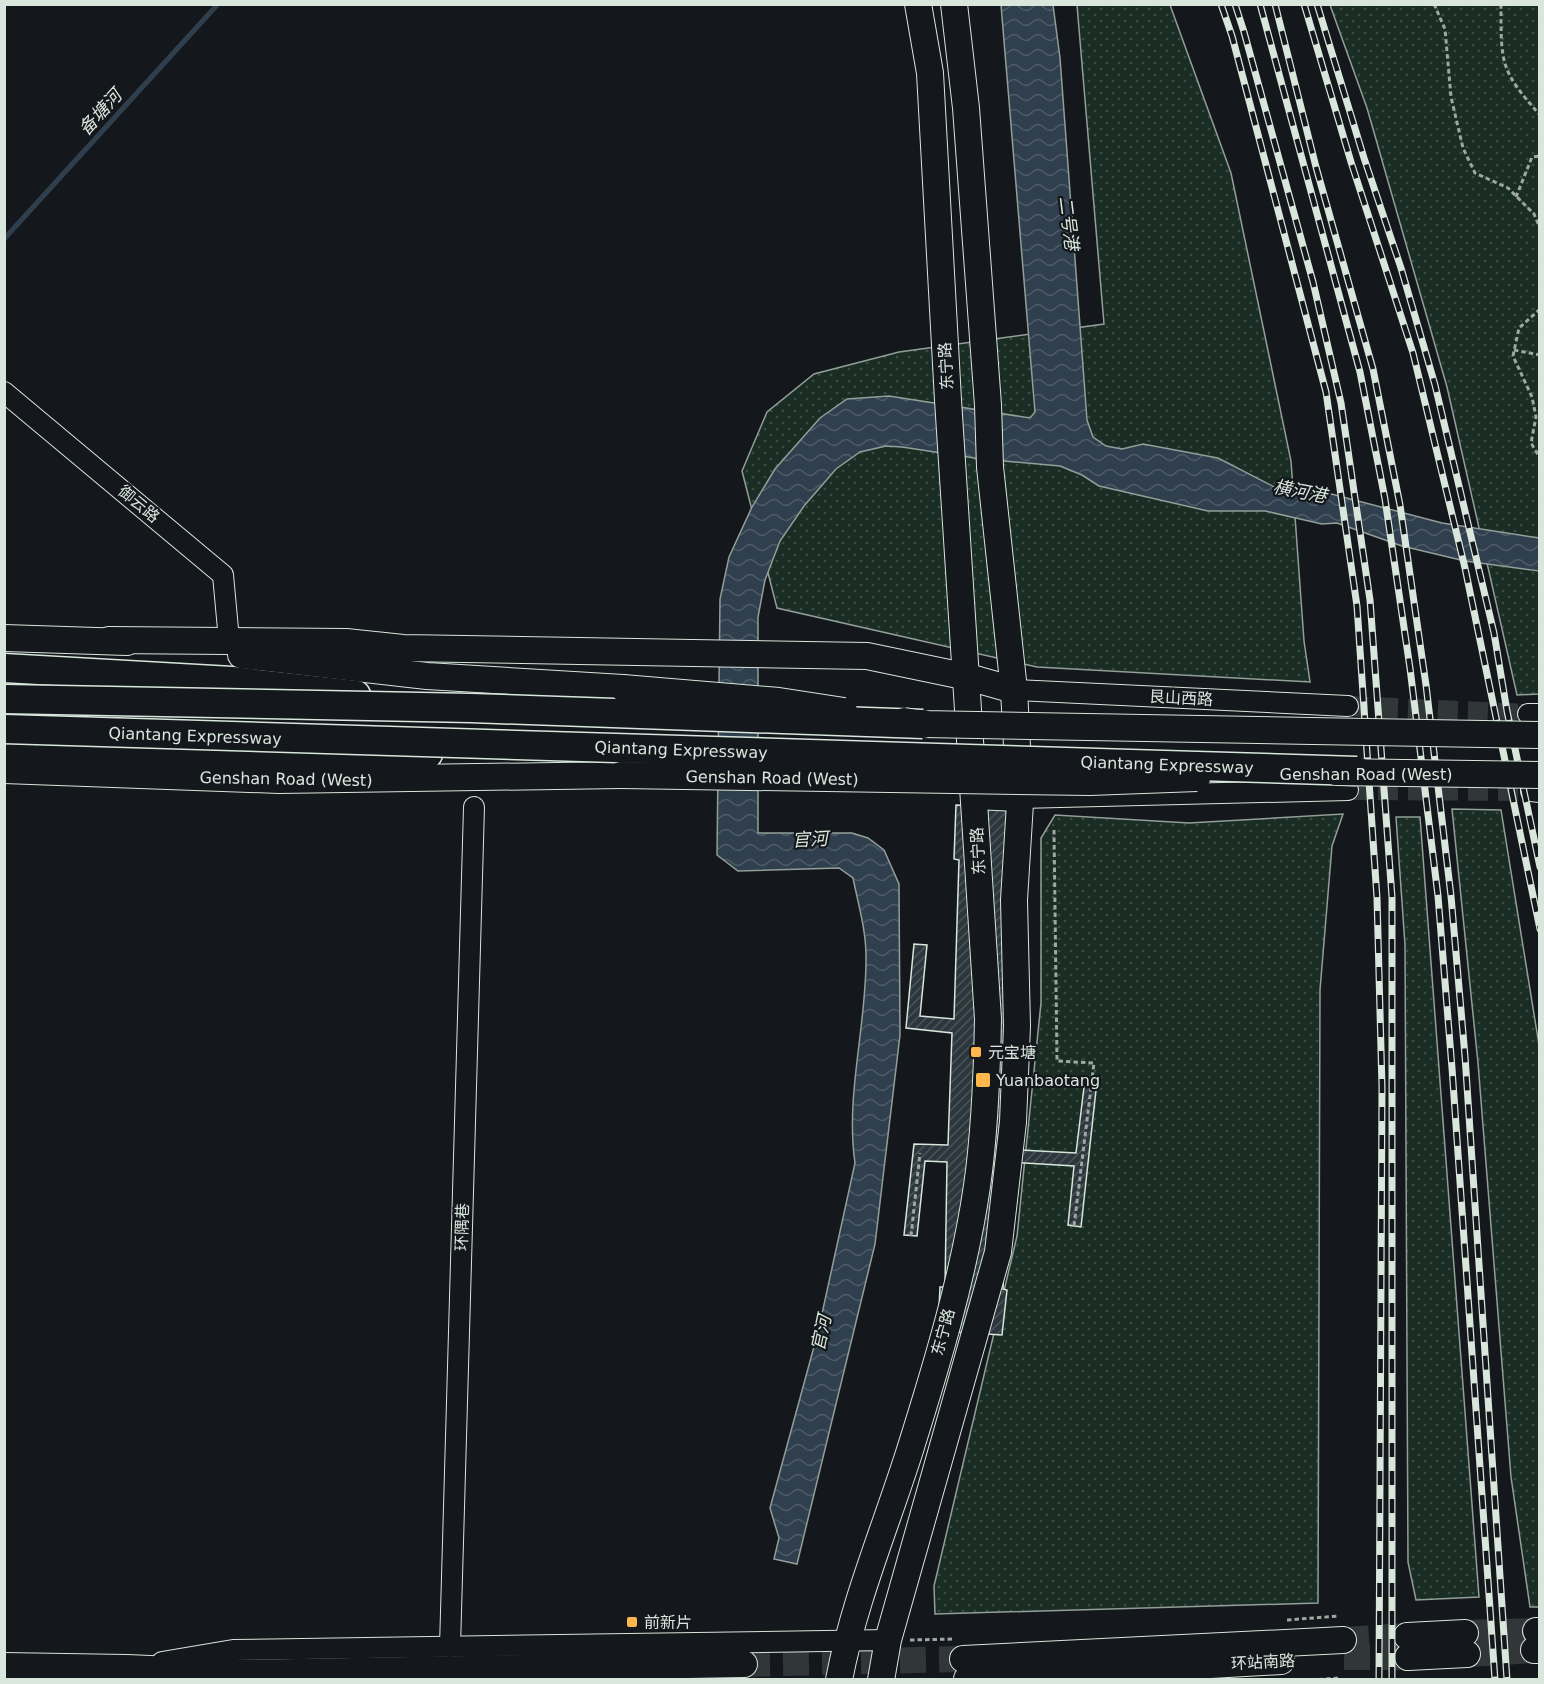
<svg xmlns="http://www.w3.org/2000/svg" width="1544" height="1684" font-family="'DejaVu Sans','Noto Sans SC',sans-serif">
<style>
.grass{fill:url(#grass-dots);stroke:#939e99;stroke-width:1.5}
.water{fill:url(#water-waves);stroke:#939e99;stroke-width:1.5}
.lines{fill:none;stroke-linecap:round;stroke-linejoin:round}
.stream{stroke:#2f3f4d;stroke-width:5}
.building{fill:url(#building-hatch);stroke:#d8e6dc;stroke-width:1.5}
.minor-tunnel{stroke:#313739;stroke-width:20;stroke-dasharray:20 10;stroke-linecap:butt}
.major-tunnel{stroke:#313739;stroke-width:26;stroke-dasharray:26 13;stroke-linecap:butt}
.minor-casing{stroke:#d8e6dc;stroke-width:22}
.major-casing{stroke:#d8e6dc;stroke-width:28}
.highway-casing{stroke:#d8e6dc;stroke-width:31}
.path{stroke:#9da8a2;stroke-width:3;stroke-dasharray:4.5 3;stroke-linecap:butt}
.minor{stroke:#14181c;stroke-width:20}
.major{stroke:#14181c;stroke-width:26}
.highway{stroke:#14181c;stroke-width:28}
.rail-casing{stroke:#d8e6dc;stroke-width:7}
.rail{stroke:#14181c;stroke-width:4.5;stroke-dasharray:14;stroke-linecap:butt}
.major-bridge-casing{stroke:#d8e6dc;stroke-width:28;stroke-linecap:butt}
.highway-bridge-casing{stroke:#d8e6dc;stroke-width:31;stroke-linecap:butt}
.major-bridge{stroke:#14181c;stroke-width:26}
.highway-bridge{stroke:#14181c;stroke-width:28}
.poi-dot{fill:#ffb74d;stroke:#14181c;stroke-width:2}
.labels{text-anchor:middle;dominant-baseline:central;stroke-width:4.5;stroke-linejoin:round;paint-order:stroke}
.street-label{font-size:16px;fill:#d8e6dc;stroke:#14181c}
.poi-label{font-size:16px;fill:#d8e6dc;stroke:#14181c;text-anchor:start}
.water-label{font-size:18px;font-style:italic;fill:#d8e6dc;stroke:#14181c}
</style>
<defs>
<pattern id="grass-dots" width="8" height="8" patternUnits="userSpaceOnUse" patternTransform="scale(1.5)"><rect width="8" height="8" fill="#1a2d24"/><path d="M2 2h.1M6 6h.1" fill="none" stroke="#3b4b43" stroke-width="1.8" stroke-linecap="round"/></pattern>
<pattern id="water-waves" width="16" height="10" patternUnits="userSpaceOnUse" patternTransform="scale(1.5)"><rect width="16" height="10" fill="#2f3f4d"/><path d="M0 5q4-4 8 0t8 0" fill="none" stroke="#4c5b66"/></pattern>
<pattern id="building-hatch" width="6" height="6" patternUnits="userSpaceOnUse" patternTransform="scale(1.5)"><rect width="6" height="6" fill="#2c363c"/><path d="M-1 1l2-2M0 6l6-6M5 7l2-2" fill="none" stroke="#4a5358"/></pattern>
</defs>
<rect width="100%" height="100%" fill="#14181c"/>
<!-- grass -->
<g class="grass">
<path d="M1077,5H1170L1231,173L1291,461L1304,641L1310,682L1037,667L777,608L742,471L767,412L814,374L899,352L1104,324Z"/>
<path d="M1330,5H1539V694L1517,695L1447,387L1367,108Z"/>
<path d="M1452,809L1501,810L1539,1045V1607H1530L1511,1477L1478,1063Z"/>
<path d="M1343,814L1332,846L1320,990L1318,1603L935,1614L934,1586L1017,1236L1041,1003V838L1055,815L1189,823Z"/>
<path d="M1396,817H1420L1479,1597L1416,1600L1408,1562L1405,945Z"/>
</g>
<!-- water -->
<path class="water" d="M1001,5H1053L1060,58L1087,420L1093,437L1106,446L1122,449L1143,444L1218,458L1290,495L1299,496L1320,491L1442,523L1539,538V571L1465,561L1402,546L1337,523L1322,524L1265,511H1208L1099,486L1082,475L1060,466L981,459L902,447L886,446L860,452L836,469L804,506L780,541L765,580L758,617V833H852L868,838L884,850L899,884L900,1035L875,1244L797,1564L774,1559L779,1538L770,1508L818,1332L855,1163C845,1095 867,1025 866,956C866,930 858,903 853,878L839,868L738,871L717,855L720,599L729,557L752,507L775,469L820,418L847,399L889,396L1030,418L1035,412Z"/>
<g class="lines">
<!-- stream -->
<path class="stream" d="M4,239L218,4"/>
</g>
<!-- building -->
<path class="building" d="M956,805L1018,809L1003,1149L1076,1153L1085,1079L1097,1081L1081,1227L1068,1225L1074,1166L1009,1162L1003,1289L1007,1290L1002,1335L938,1331L940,1287H945L947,1162L925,1161L917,1236L904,1235L914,1144L948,1145L952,1033L906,1028L914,944L927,945L920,1016L954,1019L959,860L954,859Z"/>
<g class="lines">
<!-- minor-tunnel -->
<g class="minor-tunnel">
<path d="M1348,706L1528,714"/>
<path d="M1348,790L1531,791"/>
</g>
<!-- major-tunnel -->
<g class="major-tunnel">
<path d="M1465,1633L1536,1631"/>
<path d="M1343,1640L1407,1636"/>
<path d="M1467,1654L1534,1650"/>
<path d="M1344,1657H1408"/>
<path d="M744,1664L963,1659"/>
</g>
<defs>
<g id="minor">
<path d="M4,392L223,575L229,640"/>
<path d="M1014,690L1348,706"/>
<path d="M1528,714H1540"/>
<path d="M1531,791L1540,792"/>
<path d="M1020,798L1348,790"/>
<path d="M450,1647L474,807"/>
<path d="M162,1662L233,1650L888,1640"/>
</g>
<g id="major">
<path d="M4,638L127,642"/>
<path d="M109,640L346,642L403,648L867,656L968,677L1014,690"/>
<path d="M241,655L427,676L623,688"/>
<path d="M4,770L279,780L621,775"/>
<path d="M975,796L1020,798"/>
<path d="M1536,1631H1540"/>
<path d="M1407,1636L1465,1633"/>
<path d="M1534,1650H1540"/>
<path d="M1408,1657L1467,1654"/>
<path d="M963,1659L1343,1640"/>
<path d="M4,1666L127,1668L241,1673L744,1664"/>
<path d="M967,1679L1281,1661"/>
<path d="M839,1680C854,1601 886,1526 910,1450C937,1364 964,1275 977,1186C985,1131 987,1074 988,1019L948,400L930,73L918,4"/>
<path d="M881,1680L888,1640L998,1252L1013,1122L1017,1026L1014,900L1020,803L1014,690L990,467L988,405L966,108L954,4"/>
</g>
<g id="highway">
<path d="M4,668L232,681L356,695"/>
<path d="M4,755L325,758L428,754"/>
</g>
</defs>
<!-- minor casing -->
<use href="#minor" class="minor-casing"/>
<!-- major casing -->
<use href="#major" class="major-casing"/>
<!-- highway casing -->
<use href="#highway" class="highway-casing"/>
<!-- path -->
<g class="path">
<path d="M1434,4L1445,29L1451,97L1463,148L1475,173L1508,188L1534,214L1540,228"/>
<path d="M1501,4C1501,64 1500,70 1540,115"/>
<path d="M1516,197L1532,157L1540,156"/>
<path d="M1540,309L1519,328L1513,356L1532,397L1536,417L1531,443L1540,458"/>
<path d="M1514,350L1540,355"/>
<path d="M1054,830L1057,1061L1094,1063L1074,1226"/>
<path d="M911,1236L920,1153"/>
<path d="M1287,1620L1339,1616"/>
<path d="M910,1640L954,1639"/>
<path d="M1311,1680L1339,1678"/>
</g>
<!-- minor -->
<use href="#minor" class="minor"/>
<!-- major -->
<use href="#major" class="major"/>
<!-- highway -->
<use href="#highway" class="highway"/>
<defs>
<g id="rail">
<path d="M1221,4L1232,36L1326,392L1357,606L1377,898L1382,1087L1379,1680"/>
<path d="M1235,4L1244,32L1313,282L1341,403L1370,600L1392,897V1680"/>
<path d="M1260,4L1360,372L1385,499L1410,668L1438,896L1452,1068L1495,1680"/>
<path d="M1275,4L1316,167L1373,369L1400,505L1426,685L1451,896L1465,1056L1507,1680"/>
<path d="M1304,4L1351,162L1413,353L1465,568L1540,929"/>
<path d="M1317,4L1364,158L1401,268L1435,385L1494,633L1507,711L1540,867"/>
</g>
</defs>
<!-- rail casing -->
<use href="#rail" class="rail-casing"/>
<!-- rail -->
<use href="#rail" class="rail"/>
<defs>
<g id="major-bridge">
<path d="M623,688L779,701L844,711"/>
<path d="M904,721L923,724L1540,735"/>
<path d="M1336,772L1540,775"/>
<path d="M621,775L1090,782L1197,778"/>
</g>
<g id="highway-bridge">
<path d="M4,699L471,708L923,724"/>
<path d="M4,729L1357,771"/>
</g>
</defs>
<!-- major-bridge casing -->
<use href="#major-bridge" class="major-bridge-casing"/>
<!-- highway-bridge casing -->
<use href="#highway-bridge" class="highway-bridge-casing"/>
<!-- major-bridge -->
<use href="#major-bridge" class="major-bridge"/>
<!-- highway-bridge -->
<use href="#highway-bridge" class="highway-bridge"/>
</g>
<!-- markers -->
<g class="poi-dot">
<rect x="970" y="1046" width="12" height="12" rx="3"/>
<rect x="975" y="1072" width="16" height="16" rx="3"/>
<rect x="626" y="1616" width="12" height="12" rx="3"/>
</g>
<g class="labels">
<!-- street labels -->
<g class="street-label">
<text transform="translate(946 366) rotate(-93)">东宁路</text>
<text transform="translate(139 504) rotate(40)">御云路</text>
<text transform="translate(1181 698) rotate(3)">艮山西路</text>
<text transform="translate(195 736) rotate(2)">Qiantang Expressway</text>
<text transform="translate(681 750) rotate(2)">Qiantang Expressway</text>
<text transform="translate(1167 765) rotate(2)">Qiantang Expressway</text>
<text x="1366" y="774">Genshan Road (West)</text>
<text transform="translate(772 778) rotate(1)">Genshan Road (West)</text>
<text transform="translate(286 779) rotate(1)">Genshan Road (West)</text>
<text transform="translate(978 851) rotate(-93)">东宁路</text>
<text transform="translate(462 1227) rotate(-88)">环隅巷</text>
<text transform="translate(943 1332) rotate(-75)">东宁路</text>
<text transform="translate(1263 1662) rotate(-3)">环站南路</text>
</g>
<!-- poi labels -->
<g class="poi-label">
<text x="988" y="1052">元宝塘</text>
<text x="996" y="1080">Yuanbaotang</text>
<text x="644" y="1622">前新片</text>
</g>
<!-- water labels -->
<g class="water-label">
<text transform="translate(100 112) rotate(-48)">备塘河</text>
<text transform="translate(1069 223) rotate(83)">二号港</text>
<text transform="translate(1300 491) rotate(11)">横河港</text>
<text transform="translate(810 839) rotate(-3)">官河</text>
<text transform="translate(821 1333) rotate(-78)">官河</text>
</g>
</g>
<!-- border -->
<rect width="1544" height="1684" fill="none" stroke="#d8e6dc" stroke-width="12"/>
</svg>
